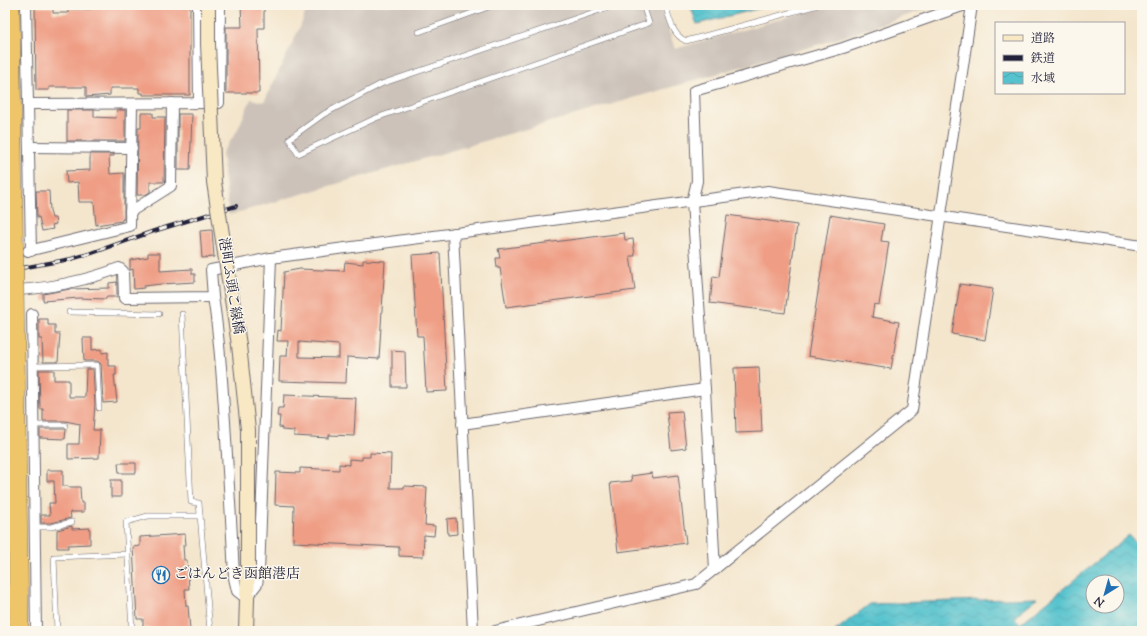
<svg xmlns="http://www.w3.org/2000/svg" width="1147" height="636" font-family="'Sorts Mill Goudy','Noto Serif JP',serif">
<style>
.industrial{fill:#ccc2b9}
.water{fill:url(#water-waves);stroke:#3c7284;fill-rule:evenodd}
.building{fill:#ef9d84;fill-rule:evenodd}
.lines{fill:none;stroke-linecap:round;stroke-linejoin:round}
.lane-casing{stroke:#6c676e;stroke-width:6}
.street-casing{stroke:#6c676e;stroke-width:12}
.secondary-casing{stroke:#6c676e;stroke-width:16}
.lane{stroke:#fff;stroke-width:5}
.street{stroke:#fff;stroke-width:10}
.secondary{stroke:#f8e8c3;stroke-width:14}
.rail-casing{stroke:#22223b;stroke-width:4}
.rail{stroke:#fbf7ec;stroke-width:2.5;stroke-dasharray:8;stroke-linecap:butt}
.secondary-bridge-casing{stroke:#6c676e;stroke-width:16;stroke-linecap:butt}
.highway-bridge-casing{stroke:#6c676e;stroke-width:20;stroke-linecap:butt}
.secondary-bridge{stroke:#f8e8c3;stroke-width:14}
.highway-bridge{stroke:#eec569;stroke-width:19}
.labels{text-anchor:middle;dominant-baseline:central;stroke-width:3;stroke-linejoin:round;paint-order:stroke}
.street-label{font-size:14px;fill:#22223b;stroke:#fbf7ec}
.poi-label{font-size:14px;fill:#22223b;stroke:#fbf7ec;text-anchor:start}
</style>
<defs>
<pattern id="water-waves" width="16" height="10" patternUnits="userSpaceOnUse"><rect width="16" height="10" fill="#55c2cd"/><path d="M0 5q4-4 8 0t8 0" fill="none" stroke="#4aa6b1"/></pattern>
</defs>
<rect width="100%" height="100%" fill="#fbf7ec"/>
<filter id="ink" filterUnits="userSpaceOnUse"><feTurbulence type="fractalNoise" baseFrequency=".025" numOctaves="2"/><feDisplacementMap in="SourceGraphic" scale="8" xChannelSelector="R" yChannelSelector="G"/><feConvolveMatrix kernelMatrix="1 2 1 2 8 2 1 2 1" color-interpolation-filters="sRGB"/></filter>
<filter id="wash" filterUnits="userSpaceOnUse"><feTurbulence type="fractalNoise" baseFrequency=".012" numOctaves="4" result="noise"/><feDisplacementMap in="SourceGraphic" scale="16" xChannelSelector="R" yChannelSelector="G"/><feGaussianBlur stdDeviation="0.9" result="paint"/><feColorMatrix in="noise" values="0 0 0 0 0 0 0 0 0 0 0 0 0 0 0 0 0 1.4 0 .05"/><feComposite in="paint" operator="in"/></filter>
<g filter="url(#wash)">
<rect width="100%" height="100%" fill="#f4e6cd"/>
<!-- industrial -->
<path class="industrial" d="M308,5H660L675,49L809,11L843,5H938L834,40L229,215L222,153L237,131L251,99L264,102L301,25Z"/>
<!-- water -->
<g class="water">
<path d="M690,5H773L697,24Z"/>
<path d="M1129,535L1142,550V631H835L870,604L1037,598L1014,617L1020,624ZM1093,582H1117V606H1093Z"/>
</g>
<g id="blocks">
<!-- building -->
<g class="building">
<path d="M91,5H190V95H143V93H139V88H110V95L86,97V87H49V90H36L35,7H53V13H68V9H91Z"/>
<path d="M241,5H264V28H258L259,93H226V27H242Z"/>
<path d="M67,110H94V117L116,118L117,110H125V141H67Z"/>
<path d="M141,113H153V117H165L164,182H150V192L145,195H137L138,128H141Z"/>
<path d="M178,114H192L190,170H178Z"/>
<path d="M90,154H114V156H109L110,174L124,173V219H122V221L96,225L94,202H79L78,182L67,183L66,171L90,170Z"/>
<path d="M36,191H49L50,211L52,218H55L56,224L52,225L53,229L42,231L39,217L37,218Z"/>
<path d="M727,215L797,225L785,313L710,303L713,276L719,277Z"/>
<path d="M830,215L884,224L881,241L889,242L879,305L874,304L872,317L899,322L891,369L808,356Z"/>
<path d="M212,230L214,257L202,258L200,231Z"/>
<path d="M624,233L625,240L633,239L635,256H630L635,290L506,307L500,268H497L496,258H500L498,249Z"/>
<path d="M148,253H160V271L192,269V274H195V282L161,284L144,286V288L134,289L133,269L130,270V260L148,257Z"/>
<path d="M440,253L447,391L426,392L423,336H417L412,255Z"/>
<path d="M363,260L385,261L379,359L347,357L346,383L279,381L280,356H287L288,341H277L278,330L281,331L284,272L300,269L344,271L345,262L363,264ZM299,342L339,345V358L299,357Z"/>
<path d="M117,282V297H106V299L79,298L43,301V294L70,289L109,288V283Z"/>
<path d="M960,284L993,289L985,340L952,334Z"/>
<path d="M39,319H48V325H55V334H60L58,362H43L42,339H39Z"/>
<path d="M83,338H92V350L102,349V353L108,352V366H116V375H114L117,402L103,403L101,364L97,361H84Z"/>
<path d="M392,350L405,351L406,387H392Z"/>
<path d="M759,367L762,432L736,433L734,368Z"/>
<path d="M86,369H93L95,404L93,430H100L99,458L68,459V444H79L80,424L65,421H43V409H40L39,370H54V380H69V397H85Z"/>
<path d="M284,395L356,398L354,436L329,435V438L294,436V431L282,430V428L279,427L280,416H277L278,408H283Z"/>
<path d="M682,411L686,448L671,450L667,412Z"/>
<path d="M40,429H66L65,439L40,438Z"/>
<path d="M370,453L391,454L390,488H404V486L427,487L425,525L435,526L434,536L424,535L423,557L399,556V547L293,542L294,506L275,505L276,472L300,473V468L339,470V464L349,465V459L362,460V457H370Z"/>
<path d="M118,463H136V473H119Z"/>
<path d="M47,470H63V486H68V487H80L81,503H84V512H70L71,518L51,523H41V515H50L49,503H55L54,481H47Z"/>
<path d="M652,473L653,478L678,475L686,543L618,552L610,483L632,481L631,476Z"/>
<rect x="111" y="480" width="10" height="17"/>
<path d="M456,518L457,534L448,535L447,519Z"/>
<path d="M72,526V529L90,528V544L68,545V548H57V530Z"/>
<path d="M185,534L186,545H183L184,560H187L189,589H185L186,606H188L190,630L153,631L152,628H143V619H137L133,547L140,546V537Z"/>
</g>
</g>
</g>
<g filter="url(#ink)">
<use href="#blocks" fill-opacity="0" stroke="#6c676e" stroke-width="1"/>
<g class="lines">
<defs>
<g id="lane">
<path d="M615,5L381,84L324,114L289,139L298,154L376,118L649,23L643,5"/>
<path d="M665,5C670,19 672,35 686,41L818,5"/>
<path d="M419,32L494,5"/>
<path d="M69,312L159,314"/>
<path d="M182,314L191,502L199,503L210,631"/>
<path d="M32,366L97,365L99,408"/>
<path d="M33,425H65"/>
<path d="M34,527H51L72,522"/>
<path d="M57,631L54,557L128,554"/>
<path d="M132,631L126,522L148,516H200"/>
</g>
<g id="street">
<path d="M26,5L31,251"/>
<path d="M198,5L199,103"/>
<path d="M29,104L219,103L220,5"/>
<path d="M29,147L132,148"/>
<path d="M130,212L171,186L172,103"/>
<path d="M453,233L473,631"/>
<path d="M28,251L130,226L132,104"/>
<path d="M11,290C43,290 89,280 119,268L123,271L124,298L213,297L211,270L271,258L768,191L1142,246"/>
<path d="M213,297C220,339 222,381 225,422C228,475 232,526 234,578L237,591L246,598L257,584L259,573L271,258"/>
<path d="M32,314L36,631"/>
<path d="M462,424L705,389"/>
<path d="M715,570L705,389L692,202L697,181L694,91L843,48L965,5"/>
<path d="M495,631L696,584L912,410L972,5"/>
</g>
<path id="secondary" d="M246,631L248,567"/>
</defs>
<!-- lane casing -->
<use href="#lane" class="lane-casing"/>
<!-- street casing -->
<use href="#street" class="street-casing"/>
<!-- secondary casing -->
<use href="#secondary" class="secondary-casing"/>
<!-- lane -->
<use href="#lane" class="lane"/>
<!-- street -->
<use href="#street" class="street"/>
<!-- secondary -->
<use href="#secondary" class="secondary"/>
<defs>
<path id="rail" d="M5,271L71,259L92,253L154,231L236,206"/>
</defs>
<!-- rail casing -->
<use href="#rail" class="rail-casing"/>
<!-- rail -->
<use href="#rail" class="rail"/>
<defs>
<path id="secondary-bridge" d="M208,5V44L214,182L239,345L248,430V567"/>
<path id="highway-bridge" d="M10,5L19,631"/>
</defs>
<!-- secondary-bridge casing -->
<use href="#secondary-bridge" class="secondary-bridge-casing"/>
<!-- highway-bridge casing -->
<use href="#highway-bridge" class="highway-bridge-casing"/>
<!-- secondary-bridge -->
<use href="#secondary-bridge" class="secondary-bridge"/>
<!-- highway-bridge -->
<use href="#highway-bridge" class="highway-bridge"/>
</g>
</g>
<!-- icons -->
<defs>
<symbol id="restaurant-ring" viewBox="-11 -11 22 22"><circle r="9.5" fill="#fbf7ec" stroke="#1f6fb2" stroke-width="1.5"/><path d="M-5-6h1v4h1v-4h1v4h1v-4h1v5L-1.5 .5V6h-2V.5L-5-1ZM5-6V6H3V1.5H1.5Q1.5-4 5-6Z" fill="#1f6fb2"/></symbol>
</defs>
<g fill-rule="evenodd">
<use href="#restaurant-ring" x="151" y="565" width="20" height="20"/>
</g>
<g class="labels">
<!-- street labels -->
<g class="street-label">
<text transform="translate(230 286) rotate(81)">港町ふ頭こ線橋</text>
</g>
<!-- poi labels -->
<g class="poi-label">
<text x="174" y="575">ごはんどき函館港店</text>
</g>
</g>
<!-- margin -->
<rect width="1147" height="636" fill="none" stroke="#fbf7ec" stroke-width="20"/>
<!-- legend -->
<rect x="995" y="22" width="130" height="72" fill="#fbf7ec" stroke="#a4a2a5"/>
<rect x="1003" y="35" width="20" height="6" fill="#f8e8c3" stroke="#a4a2a5"/>
<text x="1031" y="42" font-size="12" fill="#22223b">道路</text>
<rect x="1003" y="55" width="20" height="6" fill="#22223b" stroke="#a4a2a5"/>
<text x="1031" y="62" font-size="12" fill="#22223b">鉄道</text>
<rect x="1003" y="72" width="20" height="12" fill="url(#water-waves)" stroke="#a4a2a5"/>
<text x="1031" y="82" font-size="12" fill="#22223b">水域</text>
<!-- north arrow -->
<g transform="translate(1105 594) rotate(217)"><circle r="19" fill="#fbf7ec" stroke="#a4a2a5"/>
<path d="M0-3L7 15L0 10L-7 15Z" fill="#1f6fb2"/>
<text y="-6" font-size="11" font-weight="bold" text-anchor="middle" fill="#22223b">N</text>
</g>
</svg>
